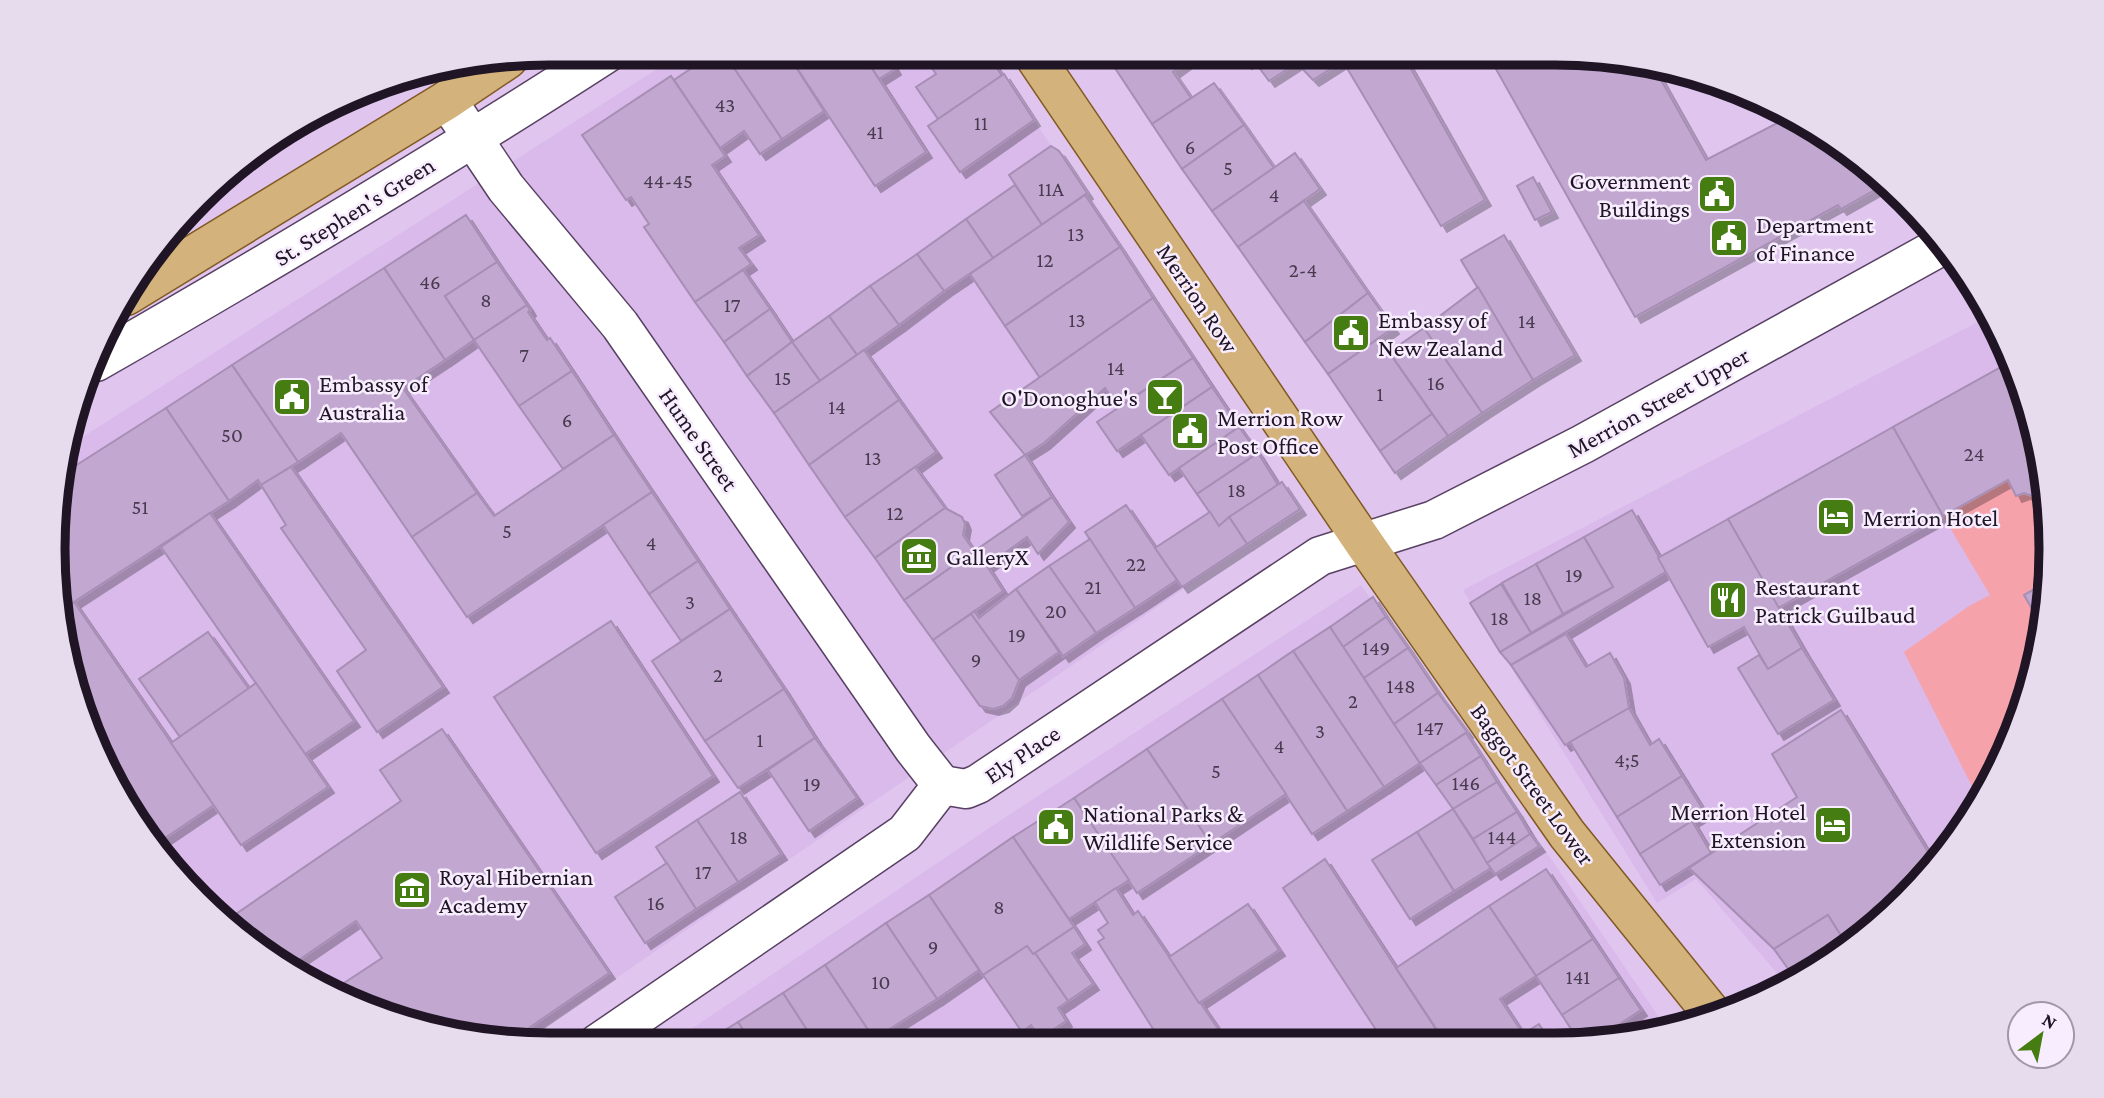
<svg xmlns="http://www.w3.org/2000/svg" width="2104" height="1098" font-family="'Crimson Pro',serif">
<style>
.built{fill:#d9baea}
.green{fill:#f6a2aa}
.building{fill:#c2a8d0;stroke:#a78eb5;stroke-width:2;filter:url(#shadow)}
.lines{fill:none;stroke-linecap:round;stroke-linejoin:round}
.minor-casing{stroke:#584163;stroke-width:41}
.major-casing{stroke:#815923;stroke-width:41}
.minor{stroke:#fff;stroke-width:38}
.major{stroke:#d3b27b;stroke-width:38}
.labels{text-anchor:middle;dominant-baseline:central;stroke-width:5;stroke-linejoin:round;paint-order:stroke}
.number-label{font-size:21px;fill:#483a4f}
.poi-label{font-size:24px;fill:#1f1524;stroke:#f8edfe;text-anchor:start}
.street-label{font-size:24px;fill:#1f1524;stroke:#f8edfe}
.rim{fill:none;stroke:#1f1524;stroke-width:9}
</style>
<defs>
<filter id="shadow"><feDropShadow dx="6" dy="6" stdDeviation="0" flood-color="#0004"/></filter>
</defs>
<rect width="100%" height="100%" fill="#e0c6ef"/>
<!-- built -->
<g class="built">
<path d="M682,53H990L1051,146L1059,151L1153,298L1300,509L520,1044L421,1029L329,994L198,900L136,825L90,739L54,582L67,447Z"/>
<path d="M1991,315L2025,390L2047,485L2050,582L2034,678L2000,769L1928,877L1831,962L1787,985L1696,879L1657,903L1463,590Z"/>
<path d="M1361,585L1481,756L1667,1029L1620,1041L669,1044L998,822Z"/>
</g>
<!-- green -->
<path class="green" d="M2008,480L2016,496C2028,492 2036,499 2048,493L2050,580L2025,595L2038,619L2041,636L2034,678L2000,769L1979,800L1904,652L1969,606L1990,595L1943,516Z"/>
<!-- building -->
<g class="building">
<path d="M714,53H724L782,139L760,154L744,131L720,148L674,80Z"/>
<path d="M724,53H787L824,111L782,139Z"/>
<path d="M787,53H862L926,152L875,186Z"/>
<path d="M862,53H890L887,55L895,69L879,79Z"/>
<path d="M933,53H987L1002,76L938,119L916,87L936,74L925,58Z"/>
<path d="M1105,53H1199L1173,72L1191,98L1152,124Z"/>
<path d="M1239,53H1259L1246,63Z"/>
<path d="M1259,53H1338L1343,61L1313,80L1297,63L1269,81L1252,58Z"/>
<path d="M1338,53H1402L1485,200L1441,226Z"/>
<path d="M1487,53L1587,54L1652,64L1706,160L1789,117L1786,111L1858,155L1887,183L1841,209L1838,205L1635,317Z"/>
<path d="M1004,74L1034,120L960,172L928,126Z"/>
<path d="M671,76L725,156L712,165L759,235L739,248L751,264L695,302L644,227L649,224L631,197L626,200L582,135Z"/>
<path d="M1214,83L1244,125L1182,169L1152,124Z"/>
<path d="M1244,125L1274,168L1212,211L1182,169Z"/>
<path d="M1051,146L1059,151L1087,193L1042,225L1009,175Z"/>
<path d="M1295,153L1320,189L1238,247L1212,211Z"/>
<path d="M1533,177L1552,212L1535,220L1517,186Z"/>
<path d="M1015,185L1042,225L993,258L966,219Z"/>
<path d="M1085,195L1120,247L1005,326L970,274Z"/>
<path d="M1304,201L1368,293L1305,342L1238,247Z"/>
<path d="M466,215L497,262L445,296L474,340L445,360L384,268Z"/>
<path d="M966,219L993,258L944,291L917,254Z"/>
<path d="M1504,235L1575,355L1533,380L1461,260Z"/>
<path d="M1120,247L1153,298L1040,378L1005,326Z"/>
<path d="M917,254L944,291L899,325L870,286Z"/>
<path d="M497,262L527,305L474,340L445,296Z"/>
<path d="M384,268L445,360L403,388L477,493L412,537L341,433L298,462L232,365Z"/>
<path d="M743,270L770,309L724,342L695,302Z"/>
<path d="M870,286L899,325L857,355L829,316Z"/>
<path d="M1478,287L1533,380L1482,413L1424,328Z"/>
<path d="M1368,293L1393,328L1328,374L1305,342Z"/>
<path d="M1153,298L1193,358L1118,407L1105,388L1044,443L1025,455L990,412Z"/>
<path d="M527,305L530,310L528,312L547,340L550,338L572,371L519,406L474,340Z"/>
<path d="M770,309L792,342L747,376L724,342Z"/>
<path d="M829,316L857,355L820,381L792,342Z"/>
<path d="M1424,328L1482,413L1448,436L1389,352Z"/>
<path d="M1379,338L1432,414L1380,451L1328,374Z"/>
<path d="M792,342L820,381L774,413L747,376Z"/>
<path d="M864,350L899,400L809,465L774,413Z"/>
<path d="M1193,358L1212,387L1117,451L1097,422Z"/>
<path d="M2012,361L2025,390L2048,493L2035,497L2024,493L2016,496L2008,480L1943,516L1893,427Z"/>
<path d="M232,365L298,462L261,485L258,480L229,501L166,408Z"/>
<path d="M572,371L614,435L563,469L519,406Z"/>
<path d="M1212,387L1239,427L1169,475L1141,435Z"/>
<path d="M899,400L936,452L845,517L809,465Z"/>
<path d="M166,408L229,501L60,611L54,582L64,473Z"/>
<path d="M1432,414L1448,436L1395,473L1380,451Z"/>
<path d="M1239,427L1258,453L1197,494L1179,468Z"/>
<path d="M1893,427L1943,516L1778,608L1728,519Z"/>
<path d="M614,435L652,492L467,617L412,537L477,493L494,516Z"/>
<path d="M1258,453L1278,485L1219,526L1197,494Z"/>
<path d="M1025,455L1052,497L1022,516L995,475Z"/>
<path d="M291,467L443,687L377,732L337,671L366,650L281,528L286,525L261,485Z"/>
<path d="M915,467L945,508L875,558L845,517Z"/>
<path d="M1282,482L1300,509L1247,544L1229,517Z"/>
<path d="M652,492L698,561L649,594L603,525Z"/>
<path d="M1052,497L1069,522L1038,554L1027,537L987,566L1003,591L933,640L904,600Z"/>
<path d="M1126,505L1177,580L1135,608L1085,532Z"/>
<path d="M945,508L962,517L965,524L963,535L974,551L904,600L875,558Z"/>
<path d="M1632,510L1667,571L1511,665L1500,652L1613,587L1584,537Z"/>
<path d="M1210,512L1219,526L1229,517L1247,544L1182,587L1155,548Z"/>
<path d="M210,513L354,721L305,754L161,547Z"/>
<path d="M1728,519L1802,648L1768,669L1744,627L1708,647L1658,558Z"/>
<path d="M1584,537L1613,587L1563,614L1536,564Z"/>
<path d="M1090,539L1135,608L1096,633L1049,566Z"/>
<path d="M698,561L730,609L681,641L649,594Z"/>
<path d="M1536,564L1563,614L1531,633L1502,583Z"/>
<path d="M1049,566L1096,633L1063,656L1016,589Z"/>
<path d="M2050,580V582L2041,636L2038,619L2024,595Z"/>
<path d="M1501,584L1531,633L1500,652L1470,603Z"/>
<path d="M1016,589L1059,652L1019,680L971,614L974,611L979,618Z"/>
<path d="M1373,597L1386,617L1343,647L1330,627Z"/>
<path d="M74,602L214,805L165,838L88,728L60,611Z"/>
<path d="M730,609L784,689L705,741L652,661Z"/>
<path d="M971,614L1019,680L1012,698L1003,706L993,709L980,706L933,640Z"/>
<path d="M1386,617L1408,648L1364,678L1343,647Z"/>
<path d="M611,621L713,776L596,853L494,697Z"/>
<path d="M1330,627L1420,763L1384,787L1293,651Z"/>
<path d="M208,632L249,689L180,737L139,679Z"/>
<path d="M1566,634L1586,667L1610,653L1624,678L1629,708L1565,745L1511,665Z"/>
<path d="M1408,648L1438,693L1394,724L1364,678Z"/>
<path d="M1802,648L1834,700L1778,734L1738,668L1759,655L1768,669Z"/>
<path d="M1293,651L1384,787L1347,811L1258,675Z"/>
<path d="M1258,675L1347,811L1312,834L1222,699Z"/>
<path d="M256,683L328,787L241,845L171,743Z"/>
<path d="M784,689L815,738L738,788L705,741Z"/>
<path d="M1438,693L1467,732L1420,763L1394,724Z"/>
<path d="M1222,699L1286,794L1211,844L1147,749Z"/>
<path d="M1629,708L1650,745L1659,739L1682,776L1617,817L1570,742Z"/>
<path d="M1841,710L1936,865L1928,877L1848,947L1828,915L1774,949L1689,868L1797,797L1772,754Z"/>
<path d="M442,729L609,973L507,1043L421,1029L354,1003L341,985L382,958L356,921L290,966L227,920L401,801L380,770Z"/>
<path d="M1466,733L1481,756L1436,785L1420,763Z"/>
<path d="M815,738L857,798L809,831L768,770Z"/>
<path d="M1147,749L1211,844L1137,893L1074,798Z"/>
<path d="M1481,756L1497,782L1453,809L1436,785Z"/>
<path d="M1682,776L1705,813L1640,854L1617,817Z"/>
<path d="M1497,782L1517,812L1473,839L1453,809Z"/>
<path d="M740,792L781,854L738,882L697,820Z"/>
<path d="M1074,798L1129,880L1069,919L1013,837Z"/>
<path d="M1453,809L1491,868L1454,891L1417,832Z"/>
<path d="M1517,812L1530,834L1487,863L1473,839Z"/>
<path d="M697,820L738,882L696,909L656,847Z"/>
<path d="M1692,821L1711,853L1660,885L1640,854Z"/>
<path d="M1417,832L1454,891L1410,919L1372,860Z"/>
<path d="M1530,834L1539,846L1495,874L1487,863Z"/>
<path d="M1013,837L1074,927L1033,954L1027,946L983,975L929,895Z"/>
<path d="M1325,859L1439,1034L1427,1042H1384L1283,888Z"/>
<path d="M667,863L696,909L645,943L615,897Z"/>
<path d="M1546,869L1593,939L1536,976L1489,906Z"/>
<path d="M1116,888L1133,915L1138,911L1227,1042L1162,1043L1098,942L1104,938L1098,930L1108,923L1095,902Z"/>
<path d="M929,895L979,970L937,999L886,923Z"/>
<path d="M1248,904L1279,950L1199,1003L1169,957Z"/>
<path d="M1489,906L1536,976L1500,999L1523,1034L1539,1024L1550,1041L1445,1042L1396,968Z"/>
<path d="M1828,915L1848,947L1831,962L1796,980L1774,949Z"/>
<path d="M886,923L937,999L874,1039L825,965Z"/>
<path d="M1074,927L1085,944L1072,953L1093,984L1068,1001L1035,953Z"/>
<path d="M1593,939L1619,978L1562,1015L1536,976Z"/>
<path d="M1027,946L1033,954L1035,953L1068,1001L1058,1008L1066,1021L1040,1038L1031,1025L1022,1032L983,975Z"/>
<path d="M825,965L874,1039L876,1043L816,1044L783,993Z"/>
<path d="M1619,978L1641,1010L1594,1041H1579L1562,1015Z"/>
<path d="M783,993L816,1044H752L738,1022Z"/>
<path d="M738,1022L752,1044H702Z"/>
<path d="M1439,1034L1445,1042H1427Z"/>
</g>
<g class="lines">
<defs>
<g id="minor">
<path d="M447,100L506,188L620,325L913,748L942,785"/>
<path d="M96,362C269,263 440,161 607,53"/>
<path d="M942,785L966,789L978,784L1320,556L1434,520L1583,444L1945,244"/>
<path d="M597,1044L905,833L942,785"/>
</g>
<g id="major">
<path d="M1032,53L1364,543L1567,834L1714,1016"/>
<path d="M126,296L447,100L508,59"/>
</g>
</defs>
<!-- minor casing -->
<use href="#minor" class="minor-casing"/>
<!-- major casing -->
<use href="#major" class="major-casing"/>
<!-- minor -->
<use href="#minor" class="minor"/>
<!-- major -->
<use href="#major" class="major"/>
</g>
<!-- icons -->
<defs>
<symbol id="civic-square" viewBox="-11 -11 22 22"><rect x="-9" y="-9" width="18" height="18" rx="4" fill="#467d12" stroke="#f8edfe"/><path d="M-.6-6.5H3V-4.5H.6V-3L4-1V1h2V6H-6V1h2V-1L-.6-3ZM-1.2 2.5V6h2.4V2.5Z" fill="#fff"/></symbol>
<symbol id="bar-square" viewBox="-11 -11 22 22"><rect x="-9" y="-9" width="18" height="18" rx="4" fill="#467d12" stroke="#f8edfe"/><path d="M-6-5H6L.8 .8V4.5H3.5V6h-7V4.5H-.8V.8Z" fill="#fff"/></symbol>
<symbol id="hotel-square" viewBox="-11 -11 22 22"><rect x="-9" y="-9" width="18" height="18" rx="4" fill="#467d12" stroke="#f8edfe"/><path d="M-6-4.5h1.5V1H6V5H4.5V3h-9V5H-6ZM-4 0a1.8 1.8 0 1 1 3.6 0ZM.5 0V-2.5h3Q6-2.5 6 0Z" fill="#fff"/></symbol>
<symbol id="museum-square" viewBox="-11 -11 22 22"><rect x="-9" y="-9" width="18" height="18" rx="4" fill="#467d12" stroke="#f8edfe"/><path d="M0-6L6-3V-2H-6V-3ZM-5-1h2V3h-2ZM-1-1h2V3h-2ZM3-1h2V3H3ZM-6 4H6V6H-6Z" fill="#fff"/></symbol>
<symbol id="restaurant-square" viewBox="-11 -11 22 22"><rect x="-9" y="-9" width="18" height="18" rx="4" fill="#467d12" stroke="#f8edfe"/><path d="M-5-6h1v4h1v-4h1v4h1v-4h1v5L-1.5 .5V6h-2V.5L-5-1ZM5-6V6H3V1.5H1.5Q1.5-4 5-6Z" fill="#fff"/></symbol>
</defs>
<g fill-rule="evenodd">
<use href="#civic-square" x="1695" y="172" width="44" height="44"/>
<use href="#civic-square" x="1707" y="216" width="44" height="44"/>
<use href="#civic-square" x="1329" y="311" width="44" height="44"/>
<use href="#civic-square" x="270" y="375" width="44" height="44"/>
<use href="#bar-square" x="1143" y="375" width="44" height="44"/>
<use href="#civic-square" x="1168" y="409" width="44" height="44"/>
<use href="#hotel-square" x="1814" y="495" width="44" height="44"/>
<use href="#museum-square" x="897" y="534" width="44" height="44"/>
<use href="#restaurant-square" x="1706" y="578" width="44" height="44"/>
<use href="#hotel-square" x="1811" y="803" width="44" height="44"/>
<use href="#civic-square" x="1034" y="805" width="44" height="44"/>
<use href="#museum-square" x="390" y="868" width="44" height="44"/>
</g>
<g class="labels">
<!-- number labels -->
<g class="number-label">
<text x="725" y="105">43</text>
<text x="981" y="123">11</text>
<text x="875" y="132">41</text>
<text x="1190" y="147">6</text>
<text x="1228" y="168">5</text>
<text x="668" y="181">44-45</text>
<text x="1051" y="189">11A</text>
<text x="1274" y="195">4</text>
<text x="1076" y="234">13</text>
<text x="1045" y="260">12</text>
<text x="1303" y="270">2-4</text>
<text x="430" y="282">46</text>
<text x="486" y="300">8</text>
<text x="732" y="305">17</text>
<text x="1077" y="320">13</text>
<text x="1527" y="321">14</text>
<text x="524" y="355">7</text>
<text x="1116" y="368">14</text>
<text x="783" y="378">15</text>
<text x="1436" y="383">16</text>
<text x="1380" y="394">1</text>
<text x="837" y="407">14</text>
<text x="567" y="420">6</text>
<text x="232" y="435">50</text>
<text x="1974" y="454">24</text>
<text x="873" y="458">13</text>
<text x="1237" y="490">18</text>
<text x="140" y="507">51</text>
<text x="895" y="513">12</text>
<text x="507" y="531">5</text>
<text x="651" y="543">4</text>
<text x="1136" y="564">22</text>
<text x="1574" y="575">19</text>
<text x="1093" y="587">21</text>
<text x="1533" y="598">18</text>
<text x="690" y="602">3</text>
<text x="1056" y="611">20</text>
<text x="1500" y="618">18</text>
<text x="1017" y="635">19</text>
<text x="1376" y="648">149</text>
<text x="976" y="660">9</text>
<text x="718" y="675">2</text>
<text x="1401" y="686">148</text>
<text x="1353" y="701">2</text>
<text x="1430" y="728">147</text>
<text x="1320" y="731">3</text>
<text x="760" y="740">1</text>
<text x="1279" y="746">4</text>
<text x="1627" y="760">4;5</text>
<text x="1216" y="771">5</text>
<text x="1466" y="783">146</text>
<text x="812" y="784">19</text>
<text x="739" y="837">18</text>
<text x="1502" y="837">144</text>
<text x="703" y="872">17</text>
<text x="656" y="903">16</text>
<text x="999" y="907">8</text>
<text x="933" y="947">9</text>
<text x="1578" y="977">141</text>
<text x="881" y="982">10</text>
</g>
<!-- poi labels -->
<g class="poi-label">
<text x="1690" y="180" text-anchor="end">Government<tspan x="1690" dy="28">Buildings</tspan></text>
<text x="1756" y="224">Department<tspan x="1756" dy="28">of Finance</tspan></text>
<text x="1378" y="319">Embassy of<tspan x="1378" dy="28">New Zealand</tspan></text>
<text x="319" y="383">Embassy of<tspan x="319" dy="28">Australia</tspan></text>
<text x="1138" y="397" text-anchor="end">O'Donoghue's</text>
<text x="1217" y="417">Merrion Row<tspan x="1217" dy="28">Post Office</tspan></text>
<text x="1863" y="517">Merrion Hotel</text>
<text x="946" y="556">GalleryX</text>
<text x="1755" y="586">Restaurant<tspan x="1755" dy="28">Patrick Guilbaud</tspan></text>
<text x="1806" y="811" text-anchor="end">Merrion Hotel<tspan x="1806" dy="28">Extension</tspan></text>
<text x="1083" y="813">National Parks &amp;<tspan x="1083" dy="28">Wildlife Service</tspan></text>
<text x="439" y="876">Royal Hibernian<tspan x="439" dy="28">Academy</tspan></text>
</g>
<!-- street labels -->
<g class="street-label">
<text transform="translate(354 211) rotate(-32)">St. Stephen's Green</text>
<text transform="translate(1198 298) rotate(56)">Merrion Row</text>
<text transform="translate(1658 402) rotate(-29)">Merrion Street Upper</text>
<text transform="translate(699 439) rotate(55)">Hume Street</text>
<text transform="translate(1022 754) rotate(-34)">Ely Place</text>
<text transform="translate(1533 784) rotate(54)">Baggot Street Lower</text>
</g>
</g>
<!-- crop -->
<path d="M0 0H2104V1098H0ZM549 65H1555A484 484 0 0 1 2039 549V549A484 484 0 0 1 1555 1033H549A484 484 0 0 1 65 549V549A484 484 0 0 1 549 65Z" fill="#e7dced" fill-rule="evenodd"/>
<path class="rim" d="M549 65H1555A484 484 0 0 1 2039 549V549A484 484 0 0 1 1555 1033H549A484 484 0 0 1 65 549V549A484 484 0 0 1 549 65Z"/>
<!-- north arrow -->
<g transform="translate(2041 1035) rotate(32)"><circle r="33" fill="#f8edfe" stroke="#a197a7" stroke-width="2"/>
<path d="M0-5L12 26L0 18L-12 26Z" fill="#467d12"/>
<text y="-10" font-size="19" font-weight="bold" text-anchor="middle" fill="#1f1524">N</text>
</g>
</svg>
